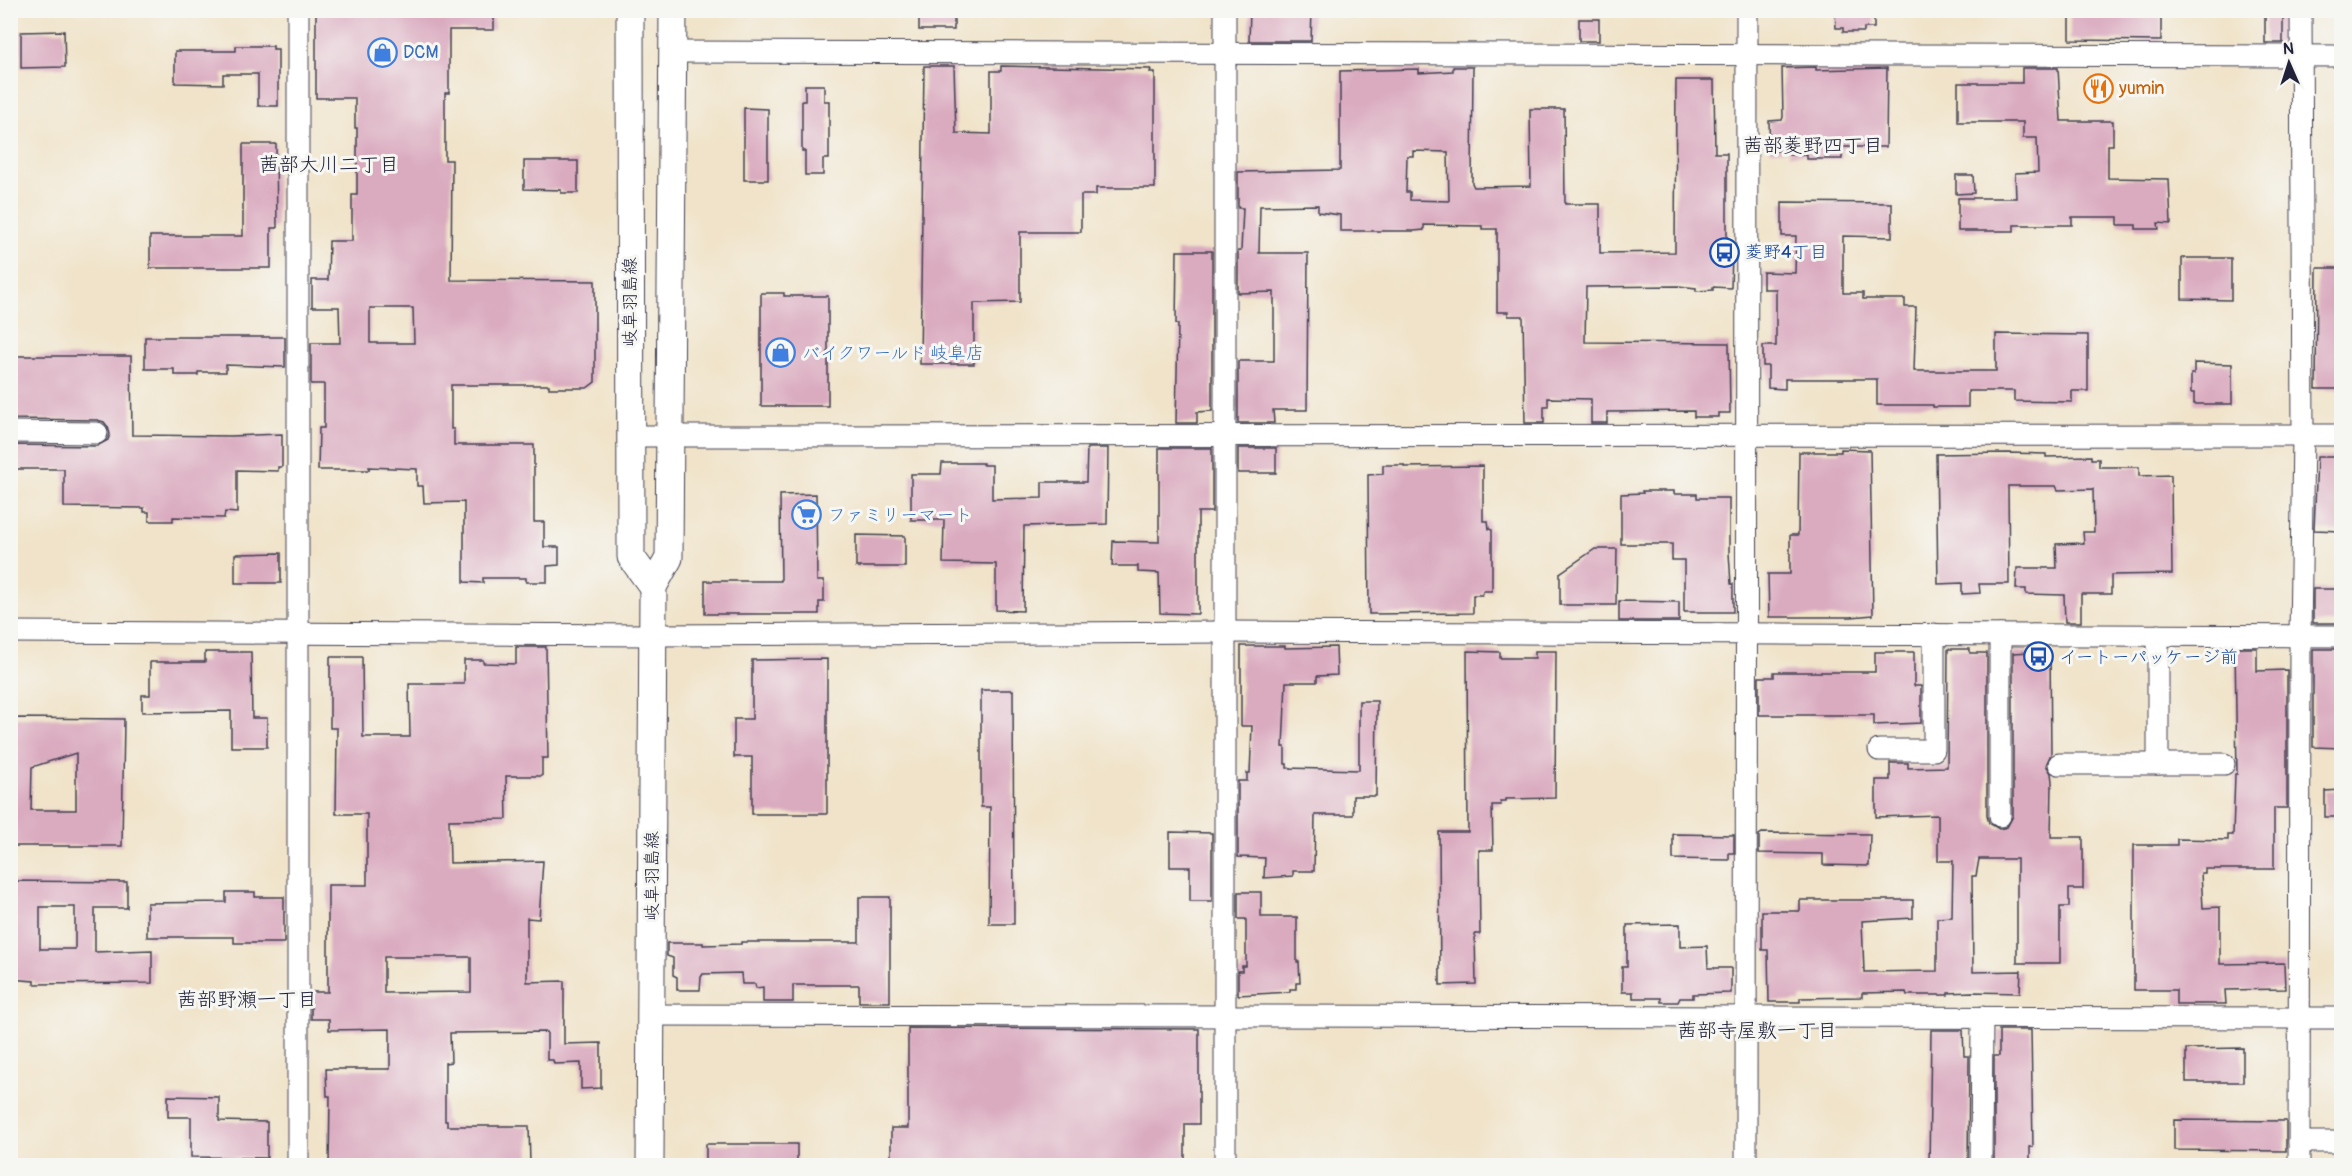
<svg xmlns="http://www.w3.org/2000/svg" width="2352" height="1176" font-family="Pangolin,'Klee One',sans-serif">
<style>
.building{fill:#daaabf;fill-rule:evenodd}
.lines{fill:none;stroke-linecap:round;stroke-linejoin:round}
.minor-casing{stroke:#413f50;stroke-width:23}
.major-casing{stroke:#413f50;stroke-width:29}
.minor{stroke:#fff;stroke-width:21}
.major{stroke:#fff;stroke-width:27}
.labels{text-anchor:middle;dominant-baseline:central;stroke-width:6;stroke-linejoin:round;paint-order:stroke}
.shop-label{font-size:18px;fill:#366cbe;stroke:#f6f6f2;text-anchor:start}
.food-label{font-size:18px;fill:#c56008;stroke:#f6f6f2;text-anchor:start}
.transit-label{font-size:18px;fill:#164399;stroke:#f6f6f2;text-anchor:start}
.street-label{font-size:18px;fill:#22223b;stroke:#f6f6f2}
.neighbourhood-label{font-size:20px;fill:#22223b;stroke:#f6f6f2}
</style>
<rect width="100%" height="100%" fill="#f6f6f2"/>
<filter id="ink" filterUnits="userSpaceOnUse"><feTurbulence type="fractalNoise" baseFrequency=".0167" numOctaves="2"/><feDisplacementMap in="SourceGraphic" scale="12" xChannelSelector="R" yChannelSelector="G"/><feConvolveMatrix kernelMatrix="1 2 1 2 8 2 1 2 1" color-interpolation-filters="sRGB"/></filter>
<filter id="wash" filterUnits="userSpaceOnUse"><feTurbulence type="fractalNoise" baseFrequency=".008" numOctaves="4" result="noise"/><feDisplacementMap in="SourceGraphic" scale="24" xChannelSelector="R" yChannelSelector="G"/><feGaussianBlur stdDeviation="1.35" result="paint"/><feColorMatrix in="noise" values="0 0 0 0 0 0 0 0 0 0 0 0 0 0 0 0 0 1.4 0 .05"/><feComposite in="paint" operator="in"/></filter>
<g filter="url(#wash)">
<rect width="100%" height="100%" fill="#f0e3c9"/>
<g id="blocks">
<!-- building -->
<g class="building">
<path d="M316,10H494V30H449V93H445V160H452L451,280L595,281V382L587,388H549V385H451V429H454V445H534V522H544V547H559V565L547,566V582H526V578H483V583L464,582V502L424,503L423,486H417V469L369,467V470H318L319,428H324V384H311V343H340L339,307H312V280H328L329,241H352V195H357V128H355V98H316ZM370,308H413L414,343H370Z"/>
<rect x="919" y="10" width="35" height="20"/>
<path d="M1250,10H1312L1311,41H1249Z"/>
<path d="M1835,10H1874V28H1864V32H1843V28H1836Z"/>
<path d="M2070,10H2161V41L2070,40Z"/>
<rect x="2265" y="10" width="18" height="33"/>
<rect x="1579" y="19" width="20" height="22"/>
<path d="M64,31L65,67L21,68V32Z"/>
<path d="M236,46H273V49H278V106H258V74H223V84L175,83V51H236Z"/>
<path d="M924,66H954L956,133L991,134V71H1001V66L1151,69L1150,72H1155V188H1096V195H1081V232H1020V302L974,303V364H920Z"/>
<path d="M1453,67H1473L1472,183L1474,187L1531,186L1530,109H1564L1565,204H1600V253L1675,252L1676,80H1714L1715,153H1727V252H1732L1731,288L1713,287V290L1696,291V288L1678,286L1586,287L1585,342L1729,343L1730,413H1718V417H1694V411L1607,412V423H1591V399L1548,398V406H1544V423H1525L1523,316H1508V312H1497V229H1482V226L1424,225V230L1414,231H1340V215L1318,212V205L1260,206L1259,253H1308L1307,410H1273L1274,423H1238V361H1274V292L1238,293V251H1241L1243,208H1238V172L1340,170V71L1419,69V73L1453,71ZM1413,151L1448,152L1449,201L1410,200V192H1406L1407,156H1413Z"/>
<path d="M1816,67V70L1887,68L1886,147H1842V159H1807V154L1789,155V150L1770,151L1769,121L1782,120L1783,117L1782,68Z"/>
<path d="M2022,68H2058L2061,121H2113V145H2108V178L2169,179L2171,224L2158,223L2159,229H2136V225H2118V217H2072V225H2014V231H1958V198H2016L2015,173L2038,172L2037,138H2023V122H1958V83H2022Z"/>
<path d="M805,85H824V101H829V159H823V175H805V151H802V101H805Z"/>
<path d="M744,108L768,109V180H744Z"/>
<path d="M243,144H276L277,228H271V268H150V236H243Z"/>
<path d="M524,161H578V193H561V190L524,189Z"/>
<path d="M1956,175H1973L1974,193L1956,194Z"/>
<path d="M1782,202L1892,203V237L1843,236V293H1863V299H1905V307H1916L1914,371H1996V334L2088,335V391H2072V402L2014,401V391H1968V407H1933V405H1877V379H1785V389L1768,388V366H1763V346H1776V289H1763V272L1795,273L1796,236H1782Z"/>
<path d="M1177,251H1212V411L1197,412V423H1176L1178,324H1176Z"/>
<path d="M2182,258H2231V300L2182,299Z"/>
<path d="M2317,268H2342V389H2316Z"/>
<path d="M761,293H784V296H828V406H761Z"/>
<path d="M145,337H285V367L226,365V372H198V375H174V369H145Z"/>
<path d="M10,356H131L132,435L231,436L282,434V467H278V471L237,470V513L225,512L224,518L173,517V521H149V512H144V508L64,507V469H10V445L97,446L108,440L110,434L108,427L104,422L97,420L10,419Z"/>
<path d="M2194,363L2232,364V404H2194V393H2191V374H2194Z"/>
<path d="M1087,448H1108L1107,524L1024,526L1023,611L996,610V564L943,563L944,520H911V474H941L942,463H983V465H992V499L1042,498V482H1086Z"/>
<path d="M1159,448H1212V512H1198V614L1160,613L1159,573L1138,572V566H1112L1113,541L1159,542Z"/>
<rect x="1238" y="448" width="38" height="25"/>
<path d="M1841,449L1870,450L1873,615L1851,617H1769L1768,574H1790V535H1798L1799,452H1841Z"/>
<path d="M2007,453L2046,454V457L2091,456V459H2099V467H2139V476L2171,475L2172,574L2111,575V594H2081V622H2065L2064,595L2026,594V589H2016L2017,568H2057L2056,544L2084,543L2083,532H2094L2093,489L2058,490L2056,486H2008L2009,584H1979L1980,593L1962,594V583L1938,584L1936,454Z"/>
<path d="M2317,457H2342V531L2314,530Z"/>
<path d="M1383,465H1404V467L1483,466V521H1488L1489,529L1492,530V591H1483L1482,595H1473V613L1369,614L1368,475L1383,474Z"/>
<path d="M1642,491H1674V494H1697V498H1729V553L1731,584H1733V612H1684V560H1672V544H1621V494L1643,493Z"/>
<path d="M816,494L817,581H824V602H819V614H705V581H781L780,495Z"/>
<path d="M856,535L905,536V567H856Z"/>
<path d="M1595,549H1617L1616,605H1560V573Z"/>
<path d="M281,553V583H235V554Z"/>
<rect x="2313" y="589" width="29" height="34"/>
<path d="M1619,601L1679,602V621H1619Z"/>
<path d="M1241,646H1285V648L1336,647L1337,675L1317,676V682H1286L1283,747H1285V764H1287V768L1359,770V701H1377L1376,796H1353V815H1315L1314,871H1293V876L1264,878L1265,858L1238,857V781H1247V773H1250L1252,726H1241Z"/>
<path d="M516,647H546L548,758H542V776H506L507,819L449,820L450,863L543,861L539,919L527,918V982L564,981V1044L601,1043V1088L581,1089V1063L554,1064L553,1060H547V1032L450,1033L451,1062L445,1063V1121H447V1126H529L530,1164L329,1166L330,1096H327L326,1069H390V1029L329,1030V1019H311V992H328V885H367V814H336L337,728H330V657H362L363,737H410L409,684H464V660H483V663L516,664ZM384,957H471V992L384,993Z"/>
<path d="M2235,648H2257V671L2287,670V808H2274V869H2205V873H2201L2203,908L2220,907V964L2284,963L2285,989L2225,990L2226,1004H2176V990H2134V845H2177V839L2228,840V835H2233L2235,774H2237Z"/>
<path d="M1948,649H1970V653H1987V816L1989,823L1999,829L2007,827L2013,816V653L2050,651L2051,754L2046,765L2051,773L2052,782L2051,837H2083V889H2069V907H2060V963H2017V859H1979L1976,876H1972L1973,972L2021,971L2020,993L1972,992L1948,993V995H1907L1906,992L1862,993V997L1800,998V1002H1769L1768,950H1762V911H1800V900H1913V918L1862,921L1864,972L1937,971V918L1952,917L1953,861H1938V815L1876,817V780H1890V763H1908V768L1947,767Z"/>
<path d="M2313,649H2342V748L2313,747Z"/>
<path d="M1467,651L1500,652V658H1535V651H1556L1555,798L1506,799V801H1500L1501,805H1492L1493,850H1479L1480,934H1475L1476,984L1440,985L1439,832H1468Z"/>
<path d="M205,652H251L252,718H267V747H231V711L142,712V695H150V662H205Z"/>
<path d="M1875,652H1914V686H1921V723L1874,725V715H1759V677H1774V672H1875Z"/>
<path d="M827,659V814H752V757H734V719H752V660Z"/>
<path d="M981,690H1013L1014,924H989L990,807H981Z"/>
<path d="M15,718L124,719L122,846H10V719ZM76,753V810H31L32,767Z"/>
<path d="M2342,790V817H2325V791Z"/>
<path d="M1170,832L1212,833V901H1190V867H1170Z"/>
<path d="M1762,833L1870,834L1869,866L1823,865V854L1759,853V835Z"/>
<path d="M1673,834L1734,835V853H1729V860L1673,859Z"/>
<path d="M10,881L127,882V908H95V952L152,950V983L34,984V981L10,979ZM40,907H75V949H40Z"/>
<path d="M226,892H255V897H284V943H234V937H147V903L226,902Z"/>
<path d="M1238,892H1261V917H1297V962H1299L1300,983H1296V989H1290V992L1238,995V971H1242V966H1246V919H1238Z"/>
<path d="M859,897H890V1002H859V985H793V1002H763V987L756,988L755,984H742L741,973L703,974L701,977L700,990H677V977L673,975V958L667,956V943H703V945L741,944V942H859Z"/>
<path d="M1680,924V947L1707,946L1708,968H1731V993L1693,994V998H1680L1678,1002H1661V998H1633V992H1622V967H1627V925Z"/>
<path d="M908,1028L1199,1029V1124H1185V1166H891V1128H908Z"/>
<path d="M1931,1030H1963L1964,1056H1969L1968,1166H1929Z"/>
<path d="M1999,1030H2031L2033,1147H2030V1166H1994V1056H1999Z"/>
<path d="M2243,1048V1082H2186V1049Z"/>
<path d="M168,1096L219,1097V1121L267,1122V1158L191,1157V1117H168Z"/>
<path d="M2174,1120L2286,1121V1151L2174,1150Z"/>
<rect x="706" y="1144" width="91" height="22"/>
</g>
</g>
</g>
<g filter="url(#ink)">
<use href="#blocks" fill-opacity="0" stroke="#413f50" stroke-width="1.5"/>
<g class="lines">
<defs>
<g id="minor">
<path d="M1225,10V1166"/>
<path d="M672,52L2342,56"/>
<path d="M10,432L97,433"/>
<path d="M630,436L2342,435"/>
<path d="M10,632L653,635L1223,632L2342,636"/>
<path d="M1879,750H1934V634"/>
<path d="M2059,764H2224"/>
<path d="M2158,764V635"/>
<path d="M2000,816V635"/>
<path d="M651,1015L2342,1018"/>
<path d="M2299,1142H2342"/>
<path d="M298,1166V10"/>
<path d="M1746,1166L1747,10"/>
<path d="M1981,1166L1982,1017"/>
<path d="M2299,1166L2300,636L2303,435L2301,10"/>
</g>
<g id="major">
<path d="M630,10L631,557L653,587"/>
<path d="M650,1166L653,587L669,558L673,10"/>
</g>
</defs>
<!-- minor casing -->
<use href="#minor" class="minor-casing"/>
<!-- major casing -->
<use href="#major" class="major-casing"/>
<!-- minor -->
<use href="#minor" class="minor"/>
<!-- major -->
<use href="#major" class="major"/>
</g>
</g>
<!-- icons -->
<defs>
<symbol id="shop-ring" viewBox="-11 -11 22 22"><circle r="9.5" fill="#f6f6f2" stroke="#3f7fe0" stroke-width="1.5"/><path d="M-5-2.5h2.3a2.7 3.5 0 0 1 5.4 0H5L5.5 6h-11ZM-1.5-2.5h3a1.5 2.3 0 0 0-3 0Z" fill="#3f7fe0"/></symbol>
<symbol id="restaurant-ring" viewBox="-11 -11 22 22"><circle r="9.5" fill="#f6f6f2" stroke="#e8710a" stroke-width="1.5"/><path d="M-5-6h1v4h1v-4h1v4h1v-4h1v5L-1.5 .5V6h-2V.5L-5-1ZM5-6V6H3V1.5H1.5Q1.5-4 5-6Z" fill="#e8710a"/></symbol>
<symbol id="bus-ring" viewBox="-11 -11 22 22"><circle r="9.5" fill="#f6f6f2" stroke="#1a4fb4" stroke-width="1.5"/><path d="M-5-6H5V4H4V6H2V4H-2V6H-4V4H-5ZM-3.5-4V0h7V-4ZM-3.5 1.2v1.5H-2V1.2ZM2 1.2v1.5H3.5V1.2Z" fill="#1a4fb4"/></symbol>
<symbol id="supermarket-ring" viewBox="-11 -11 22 22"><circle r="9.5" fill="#f6f6f2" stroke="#3f7fe0" stroke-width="1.5"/><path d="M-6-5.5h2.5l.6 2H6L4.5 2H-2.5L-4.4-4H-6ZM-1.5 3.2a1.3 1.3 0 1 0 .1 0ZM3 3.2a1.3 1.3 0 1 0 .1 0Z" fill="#3f7fe0"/></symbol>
</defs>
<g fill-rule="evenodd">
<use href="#shop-ring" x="366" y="36" width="33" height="33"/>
<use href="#restaurant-ring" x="2082" y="72" width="33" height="33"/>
<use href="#bus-ring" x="1708" y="236" width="33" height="33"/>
<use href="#shop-ring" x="764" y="336" width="33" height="33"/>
<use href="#supermarket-ring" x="790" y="498" width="33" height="33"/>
<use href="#bus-ring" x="2022" y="640" width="33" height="33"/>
</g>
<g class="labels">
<!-- shop labels -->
<g class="shop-label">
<text x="403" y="52">DCM</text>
<text x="802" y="353">バイクワールド 岐阜店</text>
<text x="828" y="515">ファミリーマート</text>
</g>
<!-- food labels -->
<g class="food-label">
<text x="2119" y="88">yumin</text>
</g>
<!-- transit labels -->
<g class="transit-label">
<text x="1745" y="252">菱野4丁目</text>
<text x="2059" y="657">イートーパッケージ前</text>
</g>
<!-- street labels -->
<g class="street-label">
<text transform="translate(630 302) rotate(-90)">岐阜羽島線</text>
<text transform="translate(652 876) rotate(-90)">岐阜羽島線</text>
</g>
<!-- neighbourhood labels -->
<g class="neighbourhood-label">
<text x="1813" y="145">茜部菱野四丁目</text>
<text x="329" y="164">茜部大川二丁目</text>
<text x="247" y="999">茜部野瀬一丁目</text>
<text x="1757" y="1030">茜部寺屋敷一丁目</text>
</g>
</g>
<!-- margin -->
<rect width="2352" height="1176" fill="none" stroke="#f6f6f2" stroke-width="36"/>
<!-- north arrow -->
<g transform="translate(2289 63) rotate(357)" stroke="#f6f6f2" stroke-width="4.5" paint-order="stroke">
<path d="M0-4.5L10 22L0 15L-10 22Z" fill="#22223b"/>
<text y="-9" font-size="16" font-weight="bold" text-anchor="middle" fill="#22223b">N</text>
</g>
</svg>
